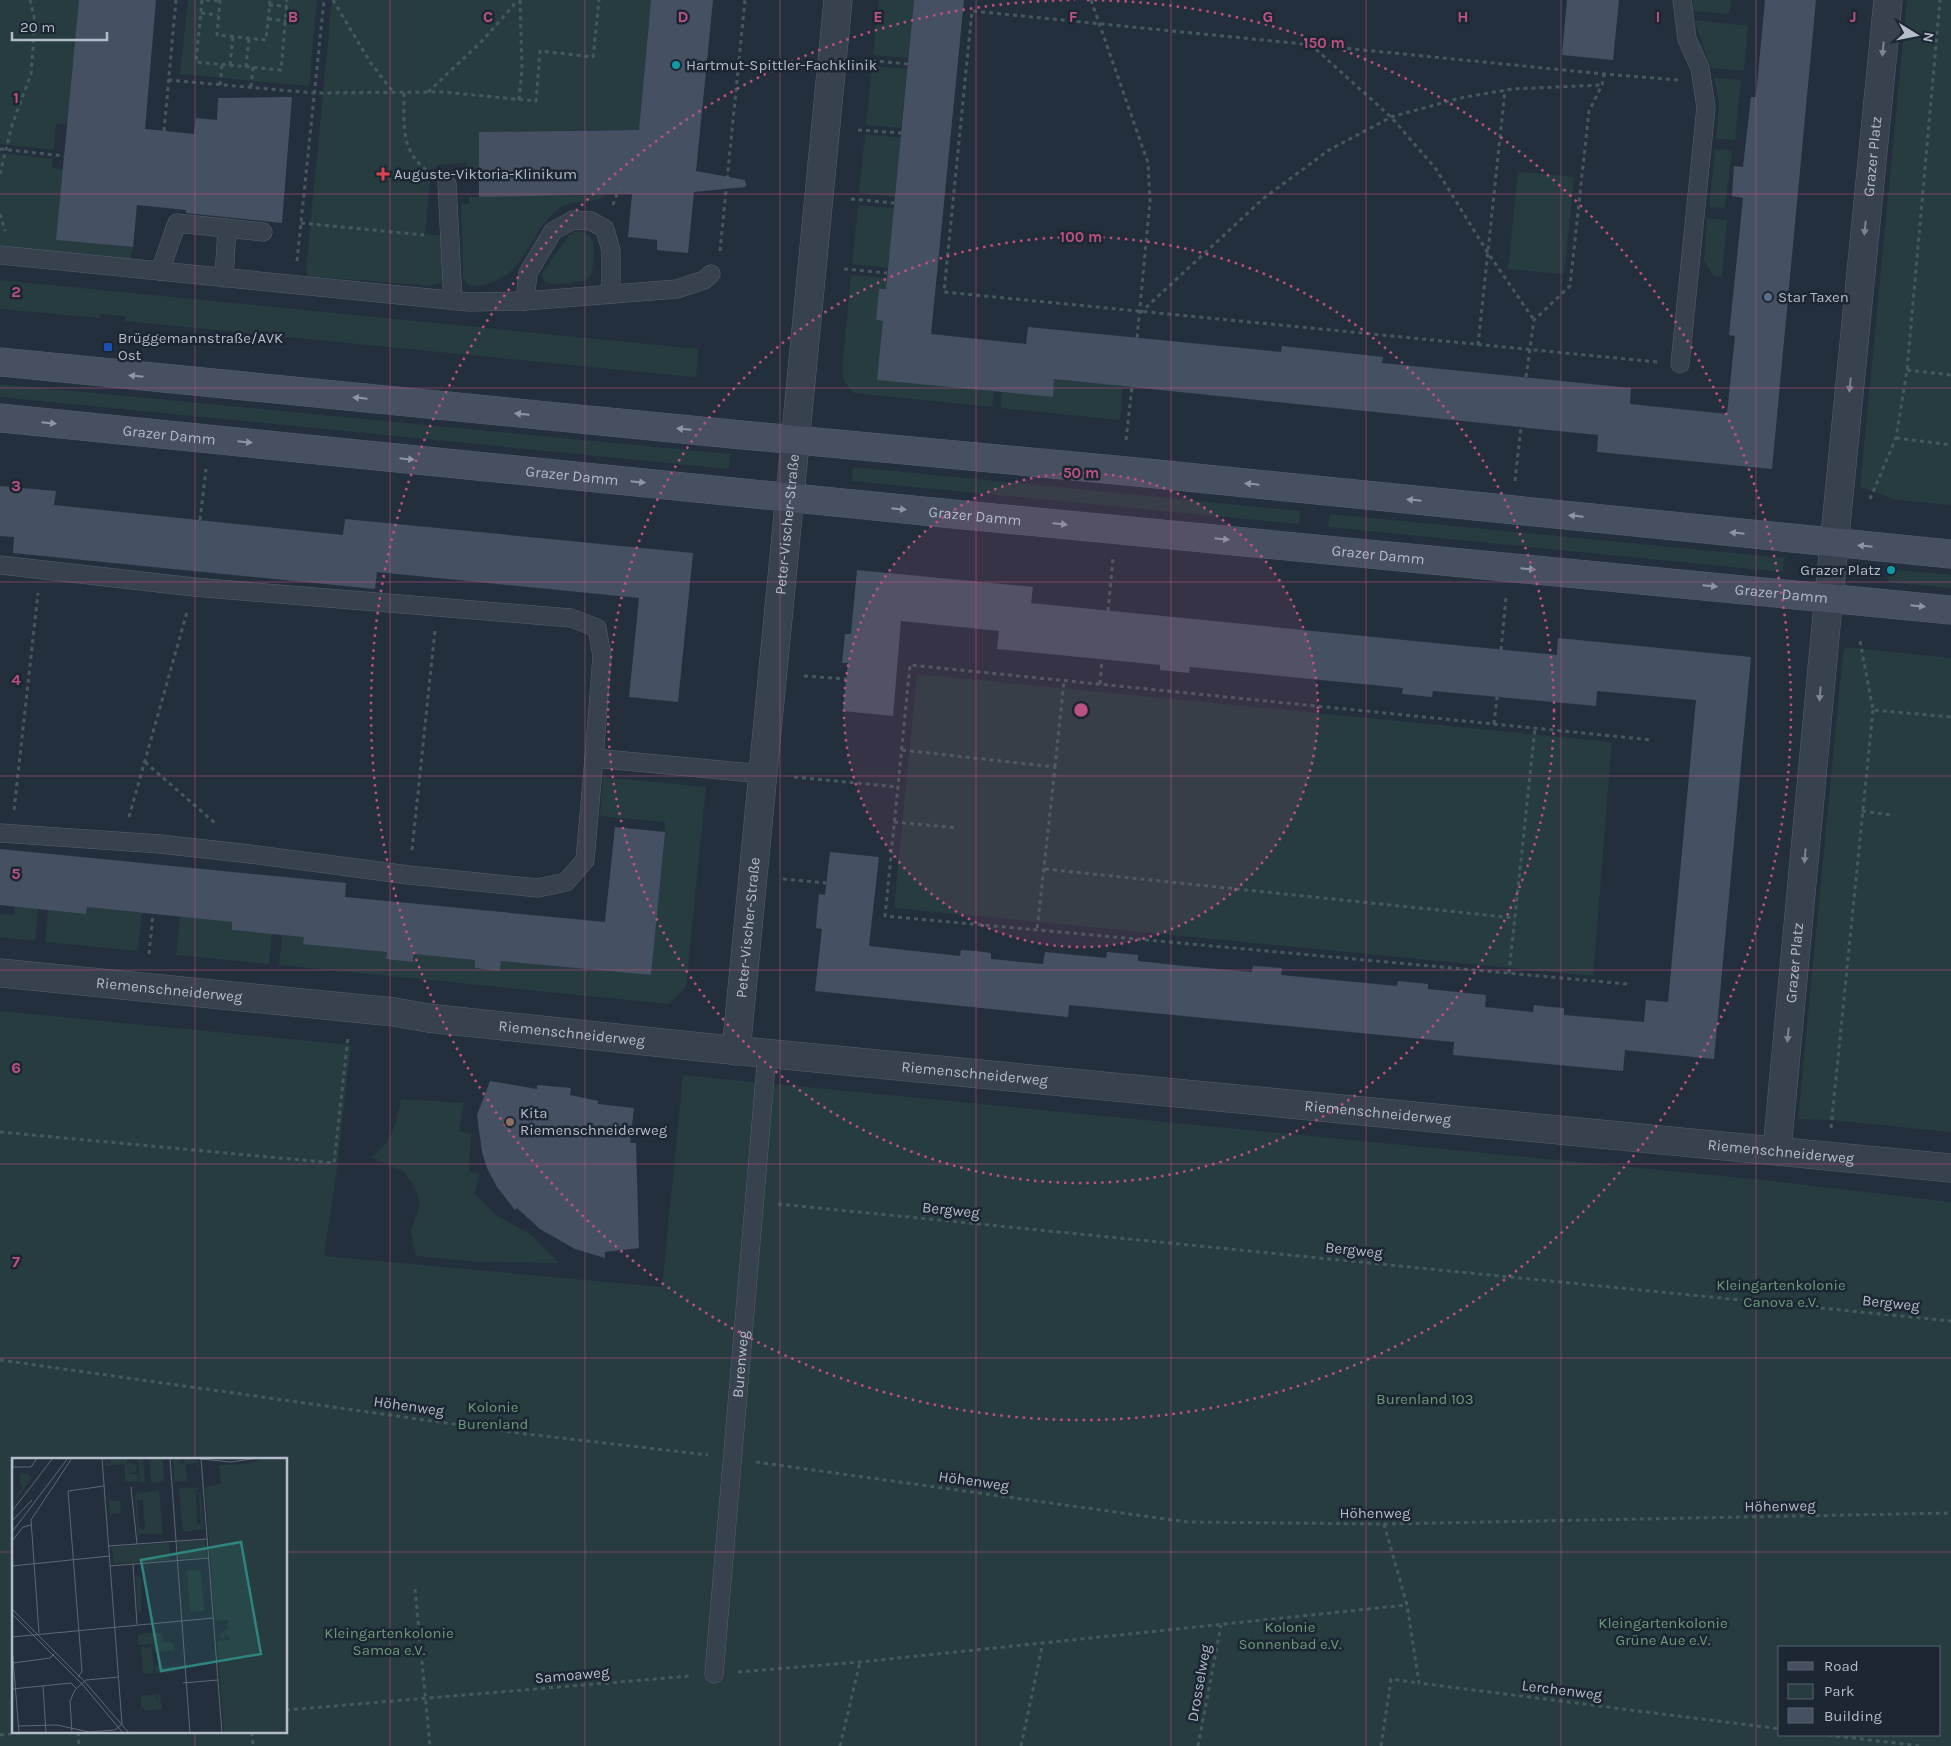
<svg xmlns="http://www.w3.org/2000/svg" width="1951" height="1746" font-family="Karla,sans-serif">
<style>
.green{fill:#263c3f;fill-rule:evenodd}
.building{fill:#455162}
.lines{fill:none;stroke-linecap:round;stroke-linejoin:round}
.lane-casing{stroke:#565f6c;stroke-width:19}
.street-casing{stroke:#565f6c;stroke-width:29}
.secondary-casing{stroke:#565f6c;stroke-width:29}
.path{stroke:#44595c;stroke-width:3;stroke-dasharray:4 4;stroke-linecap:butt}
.lane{stroke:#38414e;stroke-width:18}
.street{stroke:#38414e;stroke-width:28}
.secondary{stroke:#465061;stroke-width:28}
.oneway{fill:#7c8592}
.oneway2{fill:#8e96a5}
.grid{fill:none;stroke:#bd5182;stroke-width:1;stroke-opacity:0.55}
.ring{fill:none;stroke:#bd5182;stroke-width:2.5;stroke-dasharray:2.5 5}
.culture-dot{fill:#0f9aa8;stroke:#1d2633;stroke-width:2}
.health-dot{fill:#e0444e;stroke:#1d2633;stroke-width:2}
.service-dot{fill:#5c6f8a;stroke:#1d2633;stroke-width:2}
.transit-dot{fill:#1a4fb4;stroke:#1d2633;stroke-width:2}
.education-dot{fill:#8d6e63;stroke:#1d2633;stroke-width:2}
.labels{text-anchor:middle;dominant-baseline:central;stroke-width:5;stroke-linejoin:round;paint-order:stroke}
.poi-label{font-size:15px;fill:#b4bcc9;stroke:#1d2633;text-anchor:start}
.street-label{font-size:15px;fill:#b4bcc9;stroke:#1d2633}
.park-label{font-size:15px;fill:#6b9a76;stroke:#1d2633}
.inset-road{fill:none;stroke:#5e6776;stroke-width:1}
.view{fill:#308480;fill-opacity:0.15;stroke:#308480;stroke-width:2.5}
.inset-edge{fill:none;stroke:#b4bcc9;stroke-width:2.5}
.grid-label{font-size:16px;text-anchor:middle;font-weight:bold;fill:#bd5182;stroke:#1d2633;stroke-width:5;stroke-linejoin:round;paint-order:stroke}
.centre{fill:#bd5182;stroke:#1d2633;stroke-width:2.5}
.ring-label{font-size:15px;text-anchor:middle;font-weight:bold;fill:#bd5182;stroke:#1d2633;stroke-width:5;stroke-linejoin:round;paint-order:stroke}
</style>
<rect width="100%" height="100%" fill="#242f3e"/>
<!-- green -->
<g class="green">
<path d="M0,0H79L68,125L56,124L54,150L0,144Z"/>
<path d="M188,0H317L309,86L180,74Z"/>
<path d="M332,0H651L638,139L605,130L479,132V176H467L466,163L439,165L431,173L425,234L443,236L444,278L440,283L431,286L308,276L306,270Z"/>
<path d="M879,0H914L908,58L873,55Z"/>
<path d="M1693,0H1731L1729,14L1692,11Z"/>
<path d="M1907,0H1951V505L1896,500L1860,487Z"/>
<path d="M1694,20L1748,26L1744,71L1711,68Z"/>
<path d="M872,66L907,69L901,128L866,125Z"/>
<path d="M1714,78L1741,80L1735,140L1716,138L1719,103Z"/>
<path d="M865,134L901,138L895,197L859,193Z"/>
<path d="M1715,149L1732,150L1725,208L1709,207Z"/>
<path d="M0,153L53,159L52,168L63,169L56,240L133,247L130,259L0,247Z"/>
<path d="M1518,172L1574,177L1564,274L1508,269Z"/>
<path d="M607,195C594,205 574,198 560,208C527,231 529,276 482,285C473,287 466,286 463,277L461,204H469V197Z"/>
<path d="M858,205L894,208L888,268L852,264Z"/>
<path d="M1707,218L1727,220L1722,277L1714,276L1704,260Z"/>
<path d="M581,231C586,233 591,236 593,241C595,247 594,275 588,279C583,283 551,286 546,282C542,279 542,276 543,272L568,236L574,232Z"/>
<path d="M851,275L887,278L886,289H879L876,320L883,321L994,391L992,407L854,393L845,383L842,370Z"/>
<path d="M0,280L699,349L696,375L692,377L125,321V316L100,314L99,318L0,309Z"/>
<path d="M1054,379L1123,386L1120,420L1000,408L1002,392L1053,397Z"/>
<path d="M0,384L730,454L729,469L0,397Z"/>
<path d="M853,467L1300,511L1299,524L852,481Z"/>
<path d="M1330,514L1784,558L1783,572L1328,527Z"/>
<path d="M1890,569L1951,575V588L1888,582Z"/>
<path d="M1845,647L1951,658V1132L1831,1120L1798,1119L1843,653Z"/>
<path d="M917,674L1612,742L1593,976L894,908Z"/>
<path d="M603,777L706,787L686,987L669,1004L279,965L283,927L387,952L386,958L413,961V954L475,960V968L500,971L501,961L651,975L665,822L600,816Z"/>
<path d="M15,900L39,902L35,941L0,937V914L14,915Z"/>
<path d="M49,903C63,912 70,913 86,914L87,907L142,913L138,951L45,942Z"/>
<path d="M180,916L232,922V930C252,932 255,934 273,926L269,964L176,955Z"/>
<path d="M0,1011L351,1045L337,1168L324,1256L662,1287L683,1075L1763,1180L1951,1202V1746H0ZM14,1460H286V1732H14ZM1780,1647H1940V1735H1780Z"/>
<path d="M401,1099L464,1103L459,1131L471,1134L469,1172L479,1174L475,1194L496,1215L533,1236L558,1263L478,1262L416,1256L411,1231L420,1204L415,1188L404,1172L371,1157C393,1143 396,1123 401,1099Z"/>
</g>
<!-- building -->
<g class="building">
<path d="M79,0H156L145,129L194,134L196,118L217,120L218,98L292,97L282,223L186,213V210L137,205L133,247L56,240Z"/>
<path d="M651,0H713L696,171L745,180V187L694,192L688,253L657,250V240L628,237L632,194L479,197V132L639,130Z"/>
<path d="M914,0H964L931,334L1026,344L1028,327L1281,352L1282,346L1383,357L1382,363L1631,388L1630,404L1727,414L1735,336L1729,335L1743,198L1732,196L1734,166L1743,167L1751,97H1756L1765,0H1816L1772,469L1597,452L1598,435L1054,379L1053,397L877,380L883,321L876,320L879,289H886Z"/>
<path d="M1567,0H1619L1613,60L1562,55Z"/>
<path d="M0,486L56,491L54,505L343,535L345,519L693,553L678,702L629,697L639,598L377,572L375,589L13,553L14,537L0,536Z"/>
<path d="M857,570L1033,587L1031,603L1557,655L1558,638L1751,657L1714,1059L1625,1050L1623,1071L1453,1055L1454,1042L1069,1005L1068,1017L815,991L822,929L816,928L817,913L819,894L825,895L830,852L879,857L869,946L960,956L961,950L976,951L991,953V959L1043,964L1045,952L1106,958L1107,952L1138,955V961L1184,966L1252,972L1253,966L1282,968L1281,975L1397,986L1398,981L1428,984V989L1486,995L1485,1007L1533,1012L1534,1005L1550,1007L1564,1008V1015L1644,1022L1646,1000L1668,1002L1696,700L1597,691L1596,706L1433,691L1432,697L1402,694L1403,688L1190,667L1189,673L1160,670V665L997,649L999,631L901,621L893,716L843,711L848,663H842L845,634H851Z"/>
<path d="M615,827L665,832L651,975L501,961L500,971L475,968V960L413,954V962L386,959L387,952L303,944L304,937L232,930V922L87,907L86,914L0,905V849L346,883L345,897L605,922Z"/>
<path d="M490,1081L537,1089V1085L571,1088L570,1095L598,1101V1104L634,1108L630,1143H636L639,1248L605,1252V1258L575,1249L540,1229L517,1208L515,1210L497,1187L487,1168L482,1152L477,1115Z"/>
</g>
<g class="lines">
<defs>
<g id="lane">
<path d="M447,184L453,301"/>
<path d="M0,255L469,302L525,301L677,289L704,280L711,274"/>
<path d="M160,271L177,223L263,232"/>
<path d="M224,278L227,228"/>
<path d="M525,301L528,273L553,231L573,220L591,221L605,229L611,251V294"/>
<path d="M1680,364L1706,107L1700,68L1687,39L1682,0"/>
<path d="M0,565L194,587L571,618L597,628L602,656L594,758"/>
<path d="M0,833L160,844L250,854L409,875L538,888L566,882L585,860L594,758L763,774"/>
<path id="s1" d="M714,1674L767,1054"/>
</g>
<g id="street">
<path id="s2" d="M0,973L394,1012L428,1018L701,1047L1951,1168"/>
<path id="s3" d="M736,1051L838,0"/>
<path id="s4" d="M1777,1150L1826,626L1888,0"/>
</g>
<g id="secondary">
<path d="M0,362L732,434L1127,471L1951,554"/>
<path id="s5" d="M0,418L943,513L1951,610"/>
</g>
</defs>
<!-- lane casing -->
<use href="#lane" class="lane-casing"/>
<!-- street casing -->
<use href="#street" class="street-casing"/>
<!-- secondary casing -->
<use href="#secondary" class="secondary-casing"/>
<!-- path -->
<g class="path">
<path d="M202,0L196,62L281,70L287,0"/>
<path d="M206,0L220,1"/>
<path d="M220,0L217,35L266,40L270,0"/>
<path d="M333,0L370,62L393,92"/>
<path d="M1091,0L1148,163L1150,201L1137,338"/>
<path d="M269,5L287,6"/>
<path d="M201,13L218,15"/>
<path d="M268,19L286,21"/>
<path d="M1310,44L1391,117L1436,169L1488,253L1534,320"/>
<path d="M864,60L908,64"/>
<path d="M230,65L233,36"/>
<path d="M246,67L249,38"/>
<path d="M168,80L314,93L443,92L536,101L540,51L593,57L599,0"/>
<path d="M220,85L222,65"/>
<path d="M251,87L253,67"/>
<path d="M428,92L482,41L513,6L515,0"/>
<path d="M404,93C404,123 400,152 428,171"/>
<path d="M519,100L522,70L520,0"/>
<path d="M858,130L901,133"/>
<path d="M164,131L176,0"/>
<path d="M0,149L64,156"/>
<path d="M0,174L12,125L31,74L35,21L30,0"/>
<path d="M726,183L750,185"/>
<path d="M851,199L894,203"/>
<path d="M613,205L620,185"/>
<path d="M0,214L5,231"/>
<path d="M301,223L424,235"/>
<path d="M720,251L745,0"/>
<path d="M297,261L324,0"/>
<path d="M844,269L887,273"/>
<path d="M1140,313L1264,198L1329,150L1391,117L1460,98L1512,89L1602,85"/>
<path d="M1478,345L1505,90"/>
<path d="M1657,362L944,292L972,11L1604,74L1678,80"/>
<path d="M1907,370L1951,375"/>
<path d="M1526,377L1534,320L1570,286L1589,111L1602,85L1604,74"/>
<path d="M1896,438L1951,445"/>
<path d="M1126,440L1132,387"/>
<path d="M1515,481L1521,427"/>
<path d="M1870,499L1896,438L1907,370L1940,0"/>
<path d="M200,520L206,469"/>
<path d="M1108,611L1113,559"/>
<path d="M1860,641L1873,710L1951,717"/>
<path d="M1501,650L1506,598"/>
<path d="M804,676L846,679"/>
<path d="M1100,684L1102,660"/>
<path d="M1494,724L1497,697"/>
<path d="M902,750L1055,767L1037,930"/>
<path d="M145,762L216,824"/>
<path d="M1055,767L1064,681"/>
<path d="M794,777L898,787"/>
<path d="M14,810L38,593"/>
<path d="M1862,811L1892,815"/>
<path d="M129,817L187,612"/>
<path d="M894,822L958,828"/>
<path d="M412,850L435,630"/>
<path d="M1045,869L1515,918"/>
<path d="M783,879L826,883"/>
<path d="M149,954L153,914"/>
<path d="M1509,973L1535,728"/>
<path d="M1627,984L885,916L910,665L1652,740"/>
<path d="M1831,1128L1873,710"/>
<path d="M0,1132L334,1163L348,1037"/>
<path d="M778,1204L1951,1321"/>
<path d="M0,1360L510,1432L708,1455"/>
<path d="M756,1462L1187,1522L1384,1524L1951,1513"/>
<path d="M1384,1524L1407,1605L1419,1683L1780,1729"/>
<path d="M415,1589L430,1746"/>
<path d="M738,1672L860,1662L1407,1605"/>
<path d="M286,1710L690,1676"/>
<path d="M78,1732L79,1746"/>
<path d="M252,1732L253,1746"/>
<path d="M0,1735L29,1732"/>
<path d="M1828,1735L1920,1746"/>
<path d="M840,1746L860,1662"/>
<path d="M1021,1746L1043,1642"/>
<path d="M1198,1746L1221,1625"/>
<path d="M1381,1746L1391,1679L1419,1683"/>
</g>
<!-- lane -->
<use href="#lane" class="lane"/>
<!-- street -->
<use href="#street" class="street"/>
<!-- secondary -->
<use href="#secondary" class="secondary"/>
</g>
<!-- one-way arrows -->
<defs><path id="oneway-solid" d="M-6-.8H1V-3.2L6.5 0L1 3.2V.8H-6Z" transform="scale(1.25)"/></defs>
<g class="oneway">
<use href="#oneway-solid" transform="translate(1883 49) rotate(96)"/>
<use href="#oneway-solid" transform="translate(1865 228) rotate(96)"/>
<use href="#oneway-solid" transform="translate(1850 385) rotate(96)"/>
<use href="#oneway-solid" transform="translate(1820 694) rotate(95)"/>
<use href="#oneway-solid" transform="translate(1805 856) rotate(95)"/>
<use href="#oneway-solid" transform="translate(1788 1035) rotate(95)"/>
</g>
<g class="oneway2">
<use href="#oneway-solid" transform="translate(136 376) rotate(-174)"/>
<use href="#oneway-solid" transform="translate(360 398) rotate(-174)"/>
<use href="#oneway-solid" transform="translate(522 414) rotate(-175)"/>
<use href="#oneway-solid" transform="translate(49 423) rotate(6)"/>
<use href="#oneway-solid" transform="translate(684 429) rotate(-175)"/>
<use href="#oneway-solid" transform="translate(245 442) rotate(6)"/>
<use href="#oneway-solid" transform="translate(407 459) rotate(6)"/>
<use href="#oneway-solid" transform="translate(638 482) rotate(6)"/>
<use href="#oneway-solid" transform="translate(1252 484) rotate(-174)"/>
<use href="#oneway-solid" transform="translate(1414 500) rotate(-174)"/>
<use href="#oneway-solid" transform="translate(899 509) rotate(6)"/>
<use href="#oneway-solid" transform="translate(1576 516) rotate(-174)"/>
<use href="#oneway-solid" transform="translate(1060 524) rotate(5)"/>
<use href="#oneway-solid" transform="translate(1737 533) rotate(-174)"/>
<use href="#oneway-solid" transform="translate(1222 539) rotate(6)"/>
<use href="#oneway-solid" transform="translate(1865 546) rotate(-174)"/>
<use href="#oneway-solid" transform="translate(1528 569) rotate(5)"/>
<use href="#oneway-solid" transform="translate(1710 586) rotate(5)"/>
<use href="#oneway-solid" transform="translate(1918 606) rotate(6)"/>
</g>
<!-- grid -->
<path class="grid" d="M195,0V1460M390,0V1746M585,0V1746M780,0V1746M976,0V1746M1171,0V1746M1366,0V1746M1561,0V1746M1756,0V1746M0,194H1951M0,388H1951M0,582H1951M0,776H1951M0,970H1951M0,1164H1951M0,1358H1951M0,1552H14M286,1552H1951M195,1732V1746"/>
<!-- distance rings -->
<circle cx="1081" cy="710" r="237" fill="#bd5182" fill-opacity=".12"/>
<g class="ring">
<circle cx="1081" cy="710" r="237"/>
<circle cx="1081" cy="710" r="473"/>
<path d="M1087 0A710 710 0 1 1 1075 0"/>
</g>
<!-- markers -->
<g class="culture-dot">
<circle cx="676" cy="65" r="5"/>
<circle cx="1891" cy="570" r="5"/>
</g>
<path class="health-dot" d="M380.5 166.5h5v5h5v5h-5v5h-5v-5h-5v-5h5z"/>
<circle class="service-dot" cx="1768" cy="297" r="5"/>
<rect class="transit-dot" x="103" y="342" width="10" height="10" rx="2.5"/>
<circle class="education-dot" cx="510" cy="1122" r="5"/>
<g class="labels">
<!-- poi labels -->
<g class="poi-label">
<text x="686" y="65">Hartmut-Spittler-Fachklinik</text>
<text x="394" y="174">Auguste-Viktoria-Klinikum</text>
<text x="1778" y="297">Star Taxen</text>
<text x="118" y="338">Brüggemannstraße/AVK<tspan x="118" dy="17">Ost</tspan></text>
<text x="1881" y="570" text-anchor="end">Grazer Platz</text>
<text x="520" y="1113">Kita<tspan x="520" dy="17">Riemenschneiderweg</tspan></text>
</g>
<!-- street labels -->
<g class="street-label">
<text stroke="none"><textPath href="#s4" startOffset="998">Grazer Platz</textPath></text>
<text stroke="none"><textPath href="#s5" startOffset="170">Grazer Damm</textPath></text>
<text stroke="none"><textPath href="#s5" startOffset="575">Grazer Damm</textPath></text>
<text stroke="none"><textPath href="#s5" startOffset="980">Grazer Damm</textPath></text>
<text stroke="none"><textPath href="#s3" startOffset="529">Peter-Vischer-Straße</textPath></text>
<text stroke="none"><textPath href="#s5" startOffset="1385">Grazer Damm</textPath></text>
<text stroke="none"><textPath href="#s5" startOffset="1790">Grazer Damm</textPath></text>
<text stroke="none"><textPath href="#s3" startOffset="124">Peter-Vischer-Straße</textPath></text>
<text stroke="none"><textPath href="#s4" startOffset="188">Grazer Platz</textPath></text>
<text stroke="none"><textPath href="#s2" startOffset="170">Riemenschneiderweg</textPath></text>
<text stroke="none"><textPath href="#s2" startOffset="575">Riemenschneiderweg</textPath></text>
<text stroke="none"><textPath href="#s2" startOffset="980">Riemenschneiderweg</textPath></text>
<text stroke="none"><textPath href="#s2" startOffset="1385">Riemenschneiderweg</textPath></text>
<text stroke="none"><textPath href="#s2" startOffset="1790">Riemenschneiderweg</textPath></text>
<text transform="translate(951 1210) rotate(6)">Bergweg</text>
<text transform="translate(1354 1250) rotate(6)">Bergweg</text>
<text transform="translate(1891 1303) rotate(6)">Bergweg</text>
<text stroke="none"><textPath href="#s1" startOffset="311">Burenweg</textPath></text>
<text transform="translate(409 1406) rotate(8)">Höhenweg</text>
<text transform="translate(974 1481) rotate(8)">Höhenweg</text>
<text transform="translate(1780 1506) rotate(-1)">Höhenweg</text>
<text x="1375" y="1513">Höhenweg</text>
<text transform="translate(572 1675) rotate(-5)">Samoaweg</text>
<text transform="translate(1199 1683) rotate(-80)">Drosselweg</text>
<text transform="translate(1562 1690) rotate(7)">Lerchenweg</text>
</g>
<!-- park labels -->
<g class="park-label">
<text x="1781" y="1285">Kleingartenkolonie<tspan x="1781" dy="17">Canova e.V.</tspan></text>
<text x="1425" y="1399">Burenland 103</text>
<text x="493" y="1407">Kolonie<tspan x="493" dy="17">Burenland</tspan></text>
<text x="1663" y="1623">Kleingartenkolonie<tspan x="1663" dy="17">Grüne Aue e.V.</tspan></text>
<text x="1290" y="1627">Kolonie<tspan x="1290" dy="17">Sonnenbad e.V.</tspan></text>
<text x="389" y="1633">Kleingartenkolonie<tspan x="389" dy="17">Samoa e.V.</tspan></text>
</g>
</g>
<!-- overview -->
<g transform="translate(12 1458)">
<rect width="275" height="275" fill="#242f3e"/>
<path d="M93,0L98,7V0L115,1V11L116,5H119L125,8L124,14L114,16H126L127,23L113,24V6L94,8ZM119,0H131L133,24L128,25L126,2ZM137,0H151L152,24L139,25ZM161,0H168L169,6L173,5L172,0L186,3L187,9H184L186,5L174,6L175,23L162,24ZM256,0H275V275H212L205,183L217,182V177L211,180L207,176L216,170V162L203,163L193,29L209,26L207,7L234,6ZM23,14H24L0,47L11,27H8V16L17,15L19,20ZM167,30H189L182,34L189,35L192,71L171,74ZM184,36H187L189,66H185ZM147,32L151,76H127L126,82L123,36ZM125,42H131L133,72L127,70ZM96,33L98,43H108L109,56L101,55L98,58ZM193,82L195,99L167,101L166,84ZM157,85L158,102L101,106L100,89ZM189,112L192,153L178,154L175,113ZM124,118L129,120V155H126ZM135,175H150L151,184L161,185V193L142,194L141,186L126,187V177ZM132,188L133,191L140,188L142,216L131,215L129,189ZM162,203L163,214L143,215V207L157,209L162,207ZM148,236L150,251L133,253L131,249L129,253V238L133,237V242L134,237H143L144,241L147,244L144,237Z" fill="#263c3f" fill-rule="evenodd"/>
<path class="inset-road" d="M158,0L178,275M189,0L210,275M189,1L219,4L246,0M1,9H19L25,0M119,29L125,86M0,34L1,0M0,53L41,0M0,63L20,42M0,74L56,0M0,83L11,69L19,67M97,88L195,81M121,106L125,166M0,108L98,98M98,108L197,100M0,151L72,223L117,275M0,156L71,227L111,275M27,175L19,62L60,0M0,179L201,160M0,188L7,275M1,205L38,200L42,196M66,219L70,213L56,33L92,28M171,225L206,222M31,228L34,275M0,231L59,225L64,230M7,268L45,267L77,274L103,272L110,266L90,0M60,275L58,243L63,232L74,222L107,219"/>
<path class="view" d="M229,84L249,196L149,213L129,102Z"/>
<rect width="275" height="275" class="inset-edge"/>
</g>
<g class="grid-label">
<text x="293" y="22">B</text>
<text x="488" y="22">C</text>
<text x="683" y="22">D</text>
<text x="878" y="22">E</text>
<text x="1073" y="22">F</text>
<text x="1268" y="22">G</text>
<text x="1463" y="22">H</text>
<text x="1658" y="22">I</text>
<text x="1853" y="22">J</text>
<text x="16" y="103">1</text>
<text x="16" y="297">2</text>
<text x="16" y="491">3</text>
<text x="16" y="685">4</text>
<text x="16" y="879">5</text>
<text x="16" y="1073">6</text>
<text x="16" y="1267">7</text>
</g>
<circle cx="1081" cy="710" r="8" class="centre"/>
<g class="ring-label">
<text x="1324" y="48">150 m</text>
<text x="1081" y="242">100 m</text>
<text x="1081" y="478">50 m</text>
</g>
<!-- legend -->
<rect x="1778" y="1646" width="162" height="90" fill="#1d2633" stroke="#59626f"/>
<rect x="1788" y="1662" width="25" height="8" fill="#465061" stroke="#59626f"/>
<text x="1824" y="1671" font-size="15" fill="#b4bcc9">Road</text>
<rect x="1788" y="1684" width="25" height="15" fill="#263c3f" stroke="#59626f"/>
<text x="1824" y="1696" font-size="15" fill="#b4bcc9">Park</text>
<rect x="1788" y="1708" width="25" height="15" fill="#455162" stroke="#59626f"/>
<text x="1824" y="1721" font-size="15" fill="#b4bcc9">Building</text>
<!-- north arrow -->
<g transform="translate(1916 35) rotate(100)" stroke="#1d2633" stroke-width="4" paint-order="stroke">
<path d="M0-4L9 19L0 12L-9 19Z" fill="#b4bcc9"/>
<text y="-8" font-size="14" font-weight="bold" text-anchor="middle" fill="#b4bcc9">N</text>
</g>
<!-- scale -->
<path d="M12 32v8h95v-8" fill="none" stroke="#b4bcc9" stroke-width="2.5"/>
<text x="20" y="32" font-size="15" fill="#b4bcc9" stroke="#1d2633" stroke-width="4" paint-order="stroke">20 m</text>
</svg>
